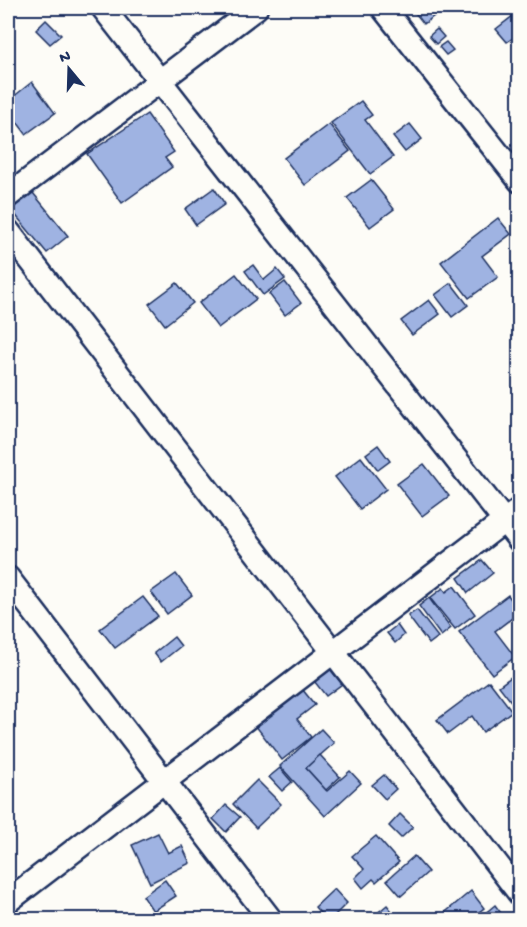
<svg xmlns="http://www.w3.org/2000/svg" width="527" height="927" font-family="'Gochi Hand',sans-serif">
<style>
.building{fill:#9fb3e2;stroke:#1b2f5e;stroke-width:1.5}
.lines{fill:none;stroke-linecap:round;stroke-linejoin:round}
.minor-casing{stroke:#1b2f5e;stroke-width:27}
.minor{stroke:#fdfcf7;stroke-width:22}
</style>
<rect width="100%" height="100%" fill="#fdfcf7"/>
<filter id="ink" filterUnits="userSpaceOnUse"><feTurbulence type="fractalNoise" baseFrequency=".0167" numOctaves="2"/><feDisplacementMap in="SourceGraphic" scale="12" xChannelSelector="R" yChannelSelector="G"/><feConvolveMatrix kernelMatrix="1 2 1 2 8 2 1 2 1" color-interpolation-filters="sRGB"/></filter>
<g filter="url(#ink)">
<!-- building -->
<g class="building">
<path d="M414,8H444L424,24L412,9Z"/>
<path d="M518,12L520,33L507,42L496,29Z"/>
<path d="M46,20L61,35L50,44L36,30Z"/>
<path d="M437,29L444,37L436,44L429,36Z"/>
<path d="M446,42L453,50L446,55L439,47Z"/>
<path d="M32,82L55,113L26,134L8,110V101Z"/>
<path d="M361,101L372,115L365,120L393,157L370,174L331,123Z"/>
<path d="M147,114L174,152L165,158L172,167L122,203L87,154Z"/>
<path d="M329,124L350,151L305,185L284,158Z"/>
<path d="M410,124L422,139L405,152L393,137Z"/>
<path d="M371,180L394,209L370,227L347,198Z"/>
<path d="M29,188L68,236L47,253L8,206Z"/>
<path d="M214,188L225,204L196,225L185,209Z"/>
<path d="M498,218L511,234L482,256L498,277L469,298L441,262Z"/>
<path d="M253,265L264,280L277,269L285,279L263,295L245,271Z"/>
<path d="M236,274L256,299L218,328L199,303Z"/>
<path d="M285,282L301,303L285,315L269,294Z"/>
<path d="M177,283L193,303L165,325L149,304Z"/>
<path d="M451,283L468,305L452,317L435,295Z"/>
<path d="M429,300L440,314L412,335L401,321Z"/>
<path d="M378,445L390,461L378,470L366,454Z"/>
<path d="M361,457L386,489L360,509L335,477Z"/>
<path d="M424,464L449,496L422,516L397,484Z"/>
<path d="M482,560L493,573L468,593L458,578Z"/>
<path d="M176,574L192,595L167,614L151,592Z"/>
<path d="M454,586L475,614L455,629L430,598L443,588L446,592Z"/>
<path d="M508,595L520,612L495,631L515,657L492,674L459,632Z"/>
<path d="M143,597L158,616L115,648L100,629Z"/>
<path d="M429,598L451,628L441,636L419,606Z"/>
<path d="M417,610L438,637L429,644L408,616Z"/>
<path d="M397,625L404,635L395,643L387,633Z"/>
<path d="M174,637L181,646L161,662L154,653Z"/>
<path d="M330,669L342,684L326,696L314,681Z"/>
<path d="M519,671L520,672V713L499,686Z"/>
<path d="M489,681L512,711L483,732L472,716L448,734L437,720Z"/>
<path d="M302,689L315,705L297,719L311,737L282,760L255,725Z"/>
<path d="M321,729L334,743L306,768L327,791L350,771L361,783L325,816L280,766Z"/>
<path d="M320,755L340,777L326,790L306,768Z"/>
<path d="M280,768L292,782L282,791L269,777Z"/>
<path d="M384,775L396,789L385,799L372,785Z"/>
<path d="M257,780L281,804L256,828L233,804Z"/>
<path d="M226,805L240,817L226,832L213,819Z"/>
<path d="M400,814L413,827L401,838L389,826Z"/>
<path d="M158,833L168,853L182,846L190,863L150,883L132,845Z"/>
<path d="M376,836L399,862L376,882L373,879L363,888L355,878L364,869L352,856Z"/>
<path d="M414,856L428,872L401,896L387,880Z"/>
<path d="M165,880L176,896L153,911L143,896Z"/>
<path d="M334,889L347,903L330,920H326L315,907Z"/>
<path d="M471,891L484,908L469,920H436Z"/>
<path d="M387,905L399,920H369Z"/>
<path d="M495,905L506,920H477Z"/>
</g>
<g class="lines">
<defs>
<g id="minor">
<path d="M103,8L520,541"/>
<path d="M383,8L520,181"/>
<path d="M8,196L256,8"/>
<path d="M8,231L520,894"/>
<path d="M8,578L271,920"/>
<path d="M8,901L520,509"/>
</g>
</defs>
<!-- minor casing -->
<use href="#minor" class="minor-casing"/>
<!-- minor -->
<use href="#minor" class="minor"/>
</g>
</g>
<!-- margin -->
<rect width="527" height="927" fill="none" stroke="#fdfcf7" stroke-width="30"/>
<rect x="15" y="15" width="497" height="897" fill="none" stroke="#1b2f5e" stroke-width="2" filter="url(#ink)"/>
<!-- north arrow -->
<g transform="translate(69 69) rotate(341)" stroke="#fdfcf7" stroke-width="4.5" paint-order="stroke">
<path d="M0-4.5L10 22L0 15L-10 22Z" fill="#1b2f5e"/>
<text y="-9" font-size="16" font-weight="bold" text-anchor="middle" fill="#1b2f5e">N</text>
</g>
</svg>
